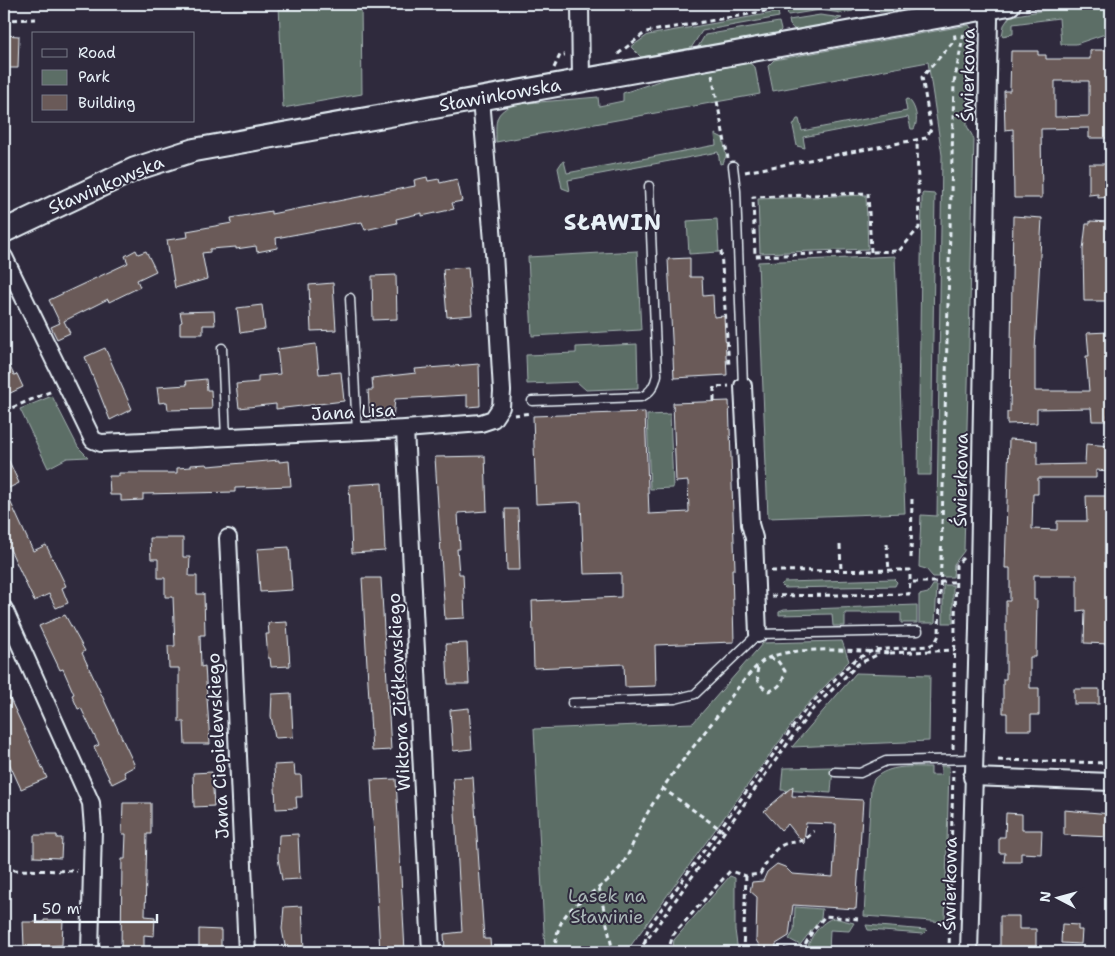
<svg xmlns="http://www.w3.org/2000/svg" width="1115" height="956" font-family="'Shantell Sans',sans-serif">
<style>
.green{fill:#5c6e66;stroke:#a2b0af}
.building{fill:#6a5a58;stroke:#e8f1f8;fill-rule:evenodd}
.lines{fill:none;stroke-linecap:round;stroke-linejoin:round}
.lane-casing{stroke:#e8f1f8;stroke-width:11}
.street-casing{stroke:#e8f1f8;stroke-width:20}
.secondary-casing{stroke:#e8f1f8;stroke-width:26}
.path{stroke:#e8f1f8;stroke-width:3;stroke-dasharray:5 4;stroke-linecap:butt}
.lane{stroke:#2f2a3d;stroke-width:8}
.street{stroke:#2f2a3d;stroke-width:16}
.secondary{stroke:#2f2a3d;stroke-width:22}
.labels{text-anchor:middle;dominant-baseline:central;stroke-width:4;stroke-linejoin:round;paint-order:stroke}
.street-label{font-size:18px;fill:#e8f1f8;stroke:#2f2a3d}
.park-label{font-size:18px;fill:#a9b6b6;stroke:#2f2a3d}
.district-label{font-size:22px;font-weight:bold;letter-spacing:1px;fill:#e8f1f8;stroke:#2f2a3d}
</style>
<rect width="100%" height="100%" fill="#2f2a3d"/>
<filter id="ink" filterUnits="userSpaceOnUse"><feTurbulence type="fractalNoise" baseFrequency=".02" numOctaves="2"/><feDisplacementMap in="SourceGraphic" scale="10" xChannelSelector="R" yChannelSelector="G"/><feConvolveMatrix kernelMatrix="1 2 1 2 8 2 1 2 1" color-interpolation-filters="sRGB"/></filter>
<g filter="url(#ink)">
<!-- green -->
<g class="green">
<path d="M279,4H361L362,94L283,108Z"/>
<path d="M823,4H851L853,11L841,13L820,10L788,15L787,10Z"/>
<path d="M882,4H944V6L879,12Z"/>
<path d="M1082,4H1111V32L1076,44H1061L1059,18L1013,24V34L1002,36L1004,25L1010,16Z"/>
<path d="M778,12L779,17L702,31L691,48L641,57L631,47L648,35Z"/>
<path d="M820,15L842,18C827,24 802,41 790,25L789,20Z"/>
<path d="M779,22L781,30L774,37L695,52L705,35Z"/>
<path d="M969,25L977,37L974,48L968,56L967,126L974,139L964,551L954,564L953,577H933L926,569L919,567L921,515L937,516L942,155L928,62L773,91L768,66L774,60Z"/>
<path d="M749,63L755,67L760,94L496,142C496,121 493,112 516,104L598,97L599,106L623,101V93L671,77Z"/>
<path d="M908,99C916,105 919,121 914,129H911L908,117L803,137L805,148L797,146L793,126L797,119H799L802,131L907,111L905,100Z"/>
<path d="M715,134L723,138L726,156L723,163L720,164L718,152L568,180L570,191L562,188L558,168L562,162L564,161L567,173L716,145Z"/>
<path d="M922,193L935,194L931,475H918Z"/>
<path d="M866,195L868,249L760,253L758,199Z"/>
<path d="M717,219L719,252L689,254L687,221Z"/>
<path d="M637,251L641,330L532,336L528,257Z"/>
<path d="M895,256L905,513L768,518L758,262Z"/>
<path d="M637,344L638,388L586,390L577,382L527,384L526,355L576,353V347Z"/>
<path d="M52,396L78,447L88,457L67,458L48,468L20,409Z"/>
<path d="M670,414L673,488L650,489L647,415Z"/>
<path d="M894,579L897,582L895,586L784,588L781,585L784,582Z"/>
<path d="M933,585H937L935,623H919V595L928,593Z"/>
<rect x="943" y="585" width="10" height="38"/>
<path d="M917,605V623H901V613H845V626H833L832,614L779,615V612L784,610Z"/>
<path d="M842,641L849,661L803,709L626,952H545L534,729L693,723L763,643Z"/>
<path d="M856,673L930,675L929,741L792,747Z"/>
<path d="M941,766H949L945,922L864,916L871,787L874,779C889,764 912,767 931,767V775H941Z"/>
<path d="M833,767L831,793L781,790L783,768Z"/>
<path d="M730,876L735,878V930L738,952H677L673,946L674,940Z"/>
<path d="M795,907L822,909L821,918L800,945L789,939L794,931Z"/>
<path d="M834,918L854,923L849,931L830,930L829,952H807C807,940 822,920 834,918Z"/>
<path d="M866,925L927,930L923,934L868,930Z"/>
</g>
<!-- building -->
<g class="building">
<path d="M4,35L19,36L18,68H4Z"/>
<path d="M1090,50H1111V138H1089V128L1041,129L1042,198H1014L1013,129L1005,130L1004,91H1010L1011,51H1038V55H1046V59H1090ZM1055,81H1089V116L1055,117Z"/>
<path d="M1089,164H1106V169H1111V197L1098,198V194L1089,195Z"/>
<path d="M427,177L428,181L439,179L440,183L457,179L462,201L452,203L454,209L422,216V213L396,219L397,223L365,230L362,222L276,238L277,248L257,252L256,246L236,249V247L210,249V252L202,253L207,279L175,288L167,240L188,237L187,231L232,223L231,218L271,211V214L415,186L414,180Z"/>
<path d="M1013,216L1042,218L1035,350V391H1089L1086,356H1089L1087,333L1108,332L1111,414H1108V421H1092L1091,408L1037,409V423L1007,424V412H1010Z"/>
<path d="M1090,221L1111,222V301H1084L1083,250L1086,224H1090Z"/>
<path d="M136,250L138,254L146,251L156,271L137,280L140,287L109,302L108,299L64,321L70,333L57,339L51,327L60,323L49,300L128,263L125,256Z"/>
<path d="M690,258V277H702L703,296L713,295L714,317L724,316L727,375L674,378L668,259Z"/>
<path d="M468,267L472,315L447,317L443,269Z"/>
<path d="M396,275L397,319L373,320L372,276Z"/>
<path d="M333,283L336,330L311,331L309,285Z"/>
<path d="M262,305L265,329L240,333L237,308Z"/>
<path d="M214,311L215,325H203V334H180V323L182,322L180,312Z"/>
<path d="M316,344L319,374L341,372L344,401L276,409V404L239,408L236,384L258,382V376L280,374L277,349Z"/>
<path d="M105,348L132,409L110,420L85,357Z"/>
<path d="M4,355L14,375L17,374L23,387L4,396Z"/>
<path d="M479,364L480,406L467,407V395L395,399L393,418L370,419L368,390H373L372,378L416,373L415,369Z"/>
<path d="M206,379L207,390H211L212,409L168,410L167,402L159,403L157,387L187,385L186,381Z"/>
<path d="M729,401L735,569H732L734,642L655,645L656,686L625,687L624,664L534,668L532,601L621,597V573L584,574L581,502L536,504L533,416L645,412L649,514L689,512L688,481L676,482L673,403Z"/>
<path d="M1009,439L1037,441V465L1085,464L1086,444L1111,446L1109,471L1096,470V478H1038V494H1033L1032,529L1057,530V521H1087L1086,496H1111V594L1110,644L1084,643L1085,610L1077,611V575H1034V600H1037L1036,657H1030V688H1039V715H1031V730H1007V713H1003V679H1006V601H1010V568H1005Z"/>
<path d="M4,450L19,483L5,490L33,551L46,545L66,586L62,588L68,603L56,608L49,594L34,601L9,547L4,549Z"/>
<path d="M485,456L487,511L458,513L460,549H457L459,574H463L465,618L445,619L435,457Z"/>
<path d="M279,460V462L289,461L291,486L235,488V492L143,494V500L121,501V495H110L109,476H119V473H177V468L191,467V465L207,464L208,466Z"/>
<path d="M382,483L385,551L352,553L349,485Z"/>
<path d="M505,509H518L520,570H507Z"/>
<path d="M150,538H183V557H190L189,576H197V594H204L205,635H200L201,667L205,666L210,744H185L184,722H179V668H169L168,646H175L173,597H165V578H158V559H151Z"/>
<path d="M289,547L292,590L260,592L257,549Z"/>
<path d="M362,578H381L391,750L372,751Z"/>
<path d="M65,615L85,651L82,653L135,766L124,772L126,777L112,784L94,747L99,745L95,737L81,708L78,709L72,695L74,694L63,669L60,670L39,626Z"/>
<path d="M287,622L290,666L271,667L270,658H268L266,634H269L268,623Z"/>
<path d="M467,643L469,684H448L446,644Z"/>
<path d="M4,686L47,778L21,789L4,752Z"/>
<rect x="1074" y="689" width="25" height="15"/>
<path d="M291,693L293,737L275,738L271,716L272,694Z"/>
<path d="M469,708L472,749L453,751L450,710Z"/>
<path d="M294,764L295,775H301L302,797H296L297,808L276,809L274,765Z"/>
<path d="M212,772L214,806L194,807L193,773Z"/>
<path d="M473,777L484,939H490L491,952H473V948L445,950L444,934L462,932L453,778Z"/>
<path d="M396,779L405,952H380L371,780Z"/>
<path d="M793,786L792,796L863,800L856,909L793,905L789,936L776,944L775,952H773L760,947L756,940L757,897L750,891L752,882L763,881L767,872L777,864L785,867L792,874L833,877L836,824L806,823L804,844L788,824L781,830L764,811Z"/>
<path d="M123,803H151V834H147L145,916L155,917L154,936L144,935V952H121L122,859H125L126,834H122Z"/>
<path d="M1064,810L1111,814V837L1064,835Z"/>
<path d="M1006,813L1022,814V830H1042L1041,854L1021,853V862H1004L1005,853H999V837H1005Z"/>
<path d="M298,834L300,879L282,880L278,858L279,835Z"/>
<path d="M34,835H57V838H62L61,858L34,857Z"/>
<path d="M302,906L304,950L286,951L282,929L284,907Z"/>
<path d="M1000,916H1019V929H1036V947H1019L1018,952H1000Z"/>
<path d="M44,920H63L62,945L24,947L23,922H44Z"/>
<path d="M1062,924L1078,925V930H1082L1081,944L1061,943Z"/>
<path d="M199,929L221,930V952H199Z"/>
</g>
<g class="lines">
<defs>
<g id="lane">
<path d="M733,166L736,191L743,386"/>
<path d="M350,298L357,431"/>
<path d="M222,348L226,438"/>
<path d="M532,401L641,397C651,393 655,385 657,375L649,186"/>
<path d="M572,703L675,699L695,694L758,634L918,631"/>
<path d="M835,772L860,773L886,761L973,759"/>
</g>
<g id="street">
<path d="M580,4L581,81"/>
<path d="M4,257L93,440L101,443L405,429L481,423L493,419L501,407L502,391L494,253L481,99"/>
<path d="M743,386L750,524L754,538L758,634"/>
<path d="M405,429L431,952"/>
<path d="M228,538L247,952"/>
<path d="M4,609L91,803L93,828L90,952"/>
<path d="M972,777L1111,782"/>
<path d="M969,952L978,628L989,19L987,8"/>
</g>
<path id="secondary" d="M4,231L135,169L194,150L1009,4"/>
</defs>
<!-- lane casing -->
<use href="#lane" class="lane-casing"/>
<!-- street casing -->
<use href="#street" class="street-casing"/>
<!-- secondary casing -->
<use href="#secondary" class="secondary-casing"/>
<!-- path -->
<g class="path">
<path d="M1025,9L1057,4"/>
<path d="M4,20L36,19"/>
<path d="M618,54L646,32L807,4"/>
<path d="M554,68L560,55H565"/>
<path d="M712,75L728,158"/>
<path d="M745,172L926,138L931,129L922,77L952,43L955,38L954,31"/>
<path d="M721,251L729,366"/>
<path d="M871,252L868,193L753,197L755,256L899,251L919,228L917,141"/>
<path d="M714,401V387L729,386"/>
<path d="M4,411L52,391"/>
<path d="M514,415L532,413"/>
<path d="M887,544L889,571"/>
<path d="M840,545L841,571"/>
<path d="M911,558L912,499"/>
<path d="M771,571L910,570V582"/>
<path d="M771,596L909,594L910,582H956"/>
<path d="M890,653L955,650"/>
<path d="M758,668C755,679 760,687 769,691C780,688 783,682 785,671L777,660L769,658"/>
<path d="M953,749L956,565L963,558"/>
<path d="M998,760L1111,763"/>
<path d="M662,788L723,831"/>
<path d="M4,870L77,871"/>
<path d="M599,887L613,952"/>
<path d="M775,947L799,952"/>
<path d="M555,952C556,901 591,902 619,869C630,856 638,828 648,812C667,778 693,748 717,716C728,701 748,672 763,661C787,644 861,651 890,653"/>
<path d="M638,952L811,711L858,664L879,654"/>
<path d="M644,952L646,934L650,925L806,709L845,669L855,660L874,650L929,646L935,643L939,635L954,83L964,32"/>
<path d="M672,952L669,948L673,935L730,871L746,876L760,874C766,864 770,854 779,847C792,838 799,848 814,831"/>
<path d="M743,952L746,876"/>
<path d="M801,952L812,932L825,916L858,919"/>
<path d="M949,952L953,770"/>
</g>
<!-- lane -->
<use href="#lane" class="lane"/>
<!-- street -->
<use href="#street" class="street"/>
<!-- secondary -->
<use href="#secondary" class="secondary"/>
</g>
</g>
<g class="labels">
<!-- street labels -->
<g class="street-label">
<text transform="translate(968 75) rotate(-89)">Świerkowa</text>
<text transform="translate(500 95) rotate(-10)">Sławinkowska</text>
<text transform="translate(106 185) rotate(-23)">Sławinkowska</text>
<text transform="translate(353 412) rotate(-3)">Jana Lisa</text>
<text transform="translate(961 480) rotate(-89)">Świerkowa</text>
<text transform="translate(399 692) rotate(-93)">Wiktora Ziółkowskiego</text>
<text transform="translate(218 746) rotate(-93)">Jana Ciepielewskiego</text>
<text transform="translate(950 884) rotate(-89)">Świerkowa</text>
</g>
<!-- park labels -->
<g class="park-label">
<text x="607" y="896">Lasek na<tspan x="607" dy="21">Sławinie</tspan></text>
</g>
<!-- district labels -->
<g class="district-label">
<text x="613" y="222">SŁAWIN</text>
</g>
</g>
<!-- margin -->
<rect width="1115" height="956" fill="none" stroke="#2f2a3d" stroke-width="20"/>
<rect x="10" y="10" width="1095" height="936" fill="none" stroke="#e8f1f8" stroke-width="2" filter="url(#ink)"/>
<!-- legend -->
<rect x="32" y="32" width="162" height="90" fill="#2f2a3d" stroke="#797a88"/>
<rect x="42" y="49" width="25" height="8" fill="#2f2a3d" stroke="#797a88"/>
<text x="78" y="58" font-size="15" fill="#e8f1f8">Road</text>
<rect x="42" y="70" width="25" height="15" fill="#5c6e66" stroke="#797a88"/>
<text x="78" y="82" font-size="15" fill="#e8f1f8">Park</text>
<rect x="42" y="95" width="25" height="15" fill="#6a5a58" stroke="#797a88"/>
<text x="78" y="108" font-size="15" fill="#e8f1f8">Building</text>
<!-- north arrow -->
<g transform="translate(1058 898) rotate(276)" stroke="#2f2a3d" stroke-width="4" paint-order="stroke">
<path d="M0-4L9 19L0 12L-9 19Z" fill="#e8f1f8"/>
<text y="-8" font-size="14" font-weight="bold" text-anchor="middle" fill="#e8f1f8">N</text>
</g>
<!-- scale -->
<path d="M35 914v8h122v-8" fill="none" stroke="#e8f1f8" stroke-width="2.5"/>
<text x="42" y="914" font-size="15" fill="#e8f1f8" stroke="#2f2a3d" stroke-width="4" paint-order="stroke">50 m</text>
</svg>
